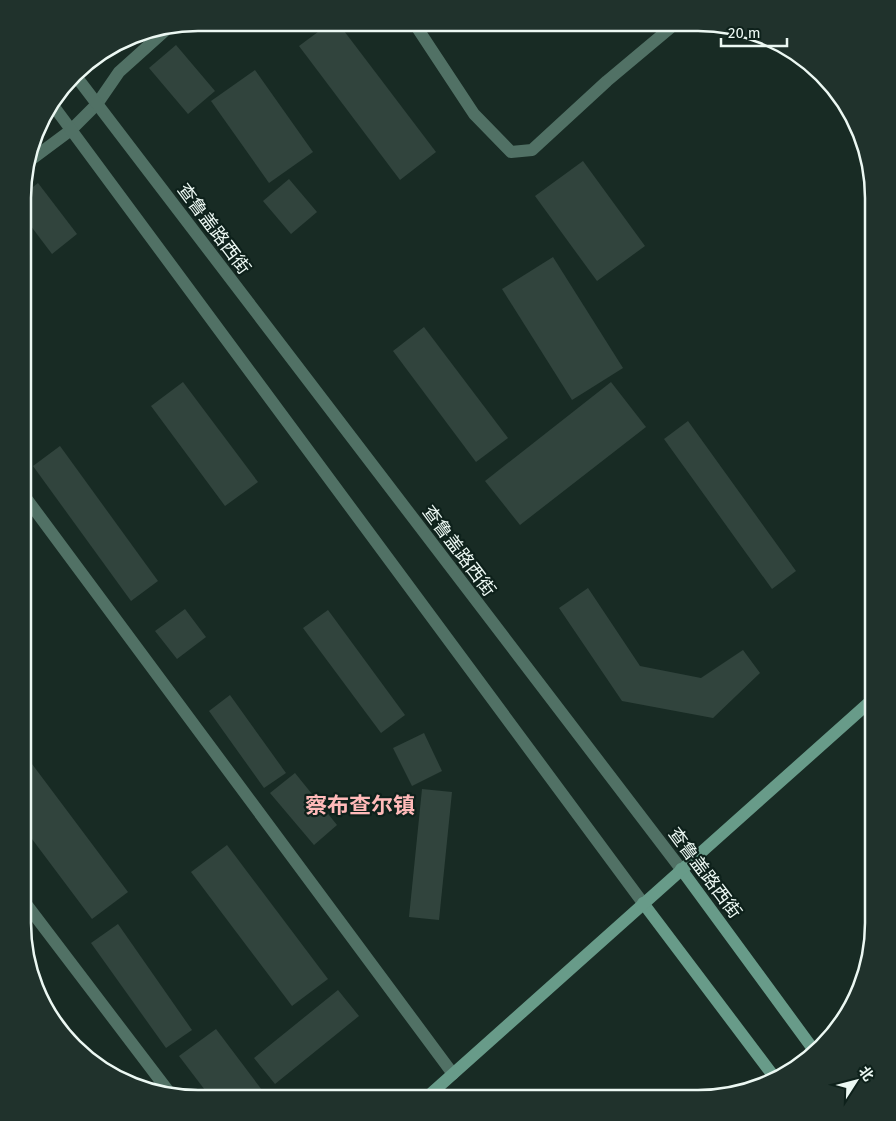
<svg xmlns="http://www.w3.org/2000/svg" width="896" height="1121" font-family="'Fira Sans','Noto Sans SC',sans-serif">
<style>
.building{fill:#31443d}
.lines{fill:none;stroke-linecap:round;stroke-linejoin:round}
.service{stroke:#517165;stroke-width:12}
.minor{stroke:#517165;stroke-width:12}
.tertiary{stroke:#517165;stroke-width:12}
.secondary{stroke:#689b89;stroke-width:12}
.labels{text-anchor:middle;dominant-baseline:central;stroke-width:4.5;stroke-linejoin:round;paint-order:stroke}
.street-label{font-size:18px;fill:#ecf8f3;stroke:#0e211b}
.district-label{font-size:22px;font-weight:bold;fill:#ffbab9;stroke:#0e211b}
.rim{fill:none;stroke:#ecf8f3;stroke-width:2.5}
</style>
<rect width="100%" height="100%" fill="#182b24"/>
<!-- building -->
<g class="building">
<path d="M330,23H338L436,152L400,180L299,46Z"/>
<path d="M176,45L215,91L188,114L149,68Z"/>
<path d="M779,46L793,51L788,56Z"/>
<path d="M255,70L313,152L269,183L211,101Z"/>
<path d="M583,161L645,246L597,281L535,196Z"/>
<path d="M289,179L317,212L291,234L263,201Z"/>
<path d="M38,183L77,234L52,254L24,217V194Z"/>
<path d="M553,257L623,368L572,400L502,289Z"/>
<path d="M424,327L508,438L476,462L393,351Z"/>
<path d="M183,382L258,482L225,506L151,406Z"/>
<path d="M611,382L646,427L520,525L485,481Z"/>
<path d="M688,421L796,571L772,589L664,439Z"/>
<path d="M60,446L158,581L131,601L33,466Z"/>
<path d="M588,588L640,666L701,678L743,650L760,673L713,718L622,701L559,608Z"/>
<path d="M185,609L206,637L177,659L155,631Z"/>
<path d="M328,610L405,715L381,733L303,628Z"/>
<path d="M230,695L286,773L264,788L209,711Z"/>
<path d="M424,733L442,771L412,786L393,748Z"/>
<path d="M23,752L128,892L92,919L23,827Z"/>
<path d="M295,773L337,825L314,845L270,793Z"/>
<path d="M422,789L452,792L439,920L409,917Z"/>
<path d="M227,845L328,979L292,1006L191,872Z"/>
<path d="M872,915L873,935L866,956H865Z"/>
<path d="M118,924L192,1030L166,1048L91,943Z"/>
<path d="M338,990L359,1016L275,1084L254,1058Z"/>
<path d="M216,1029L268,1098H211L179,1056Z"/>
</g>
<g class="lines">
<!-- service -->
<path class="service" d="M414,23L474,114L511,152L532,150L607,81L675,24"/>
<!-- minor -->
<g class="minor">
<path d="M28,162L71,130L97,104L119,72L168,28"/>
<path d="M23,494L453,1074"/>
<path d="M23,900L169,1092"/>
</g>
<!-- tertiary -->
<g class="tertiary">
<path d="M75,75L681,869"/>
<path d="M52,104L643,903"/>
</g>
<!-- secondary -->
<g class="secondary">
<path d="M681,869L813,1049"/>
<path d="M643,903L775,1078"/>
<path d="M426,1098L873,699"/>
</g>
</g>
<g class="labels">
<!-- street labels -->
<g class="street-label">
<text transform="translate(214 229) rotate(53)">查鲁盖路西街</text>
<text transform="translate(459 551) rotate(53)">查鲁盖路西街</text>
<text transform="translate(705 873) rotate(53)">查鲁盖路西街</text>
</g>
<!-- district labels -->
<g class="district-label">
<text x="360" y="805">察布查尔镇</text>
</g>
</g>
<!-- crop -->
<path d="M0 0H896V1121H0ZM198 31H698A167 167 0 0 1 865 198V923A167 167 0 0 1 698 1090H198A167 167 0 0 1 31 923V198A167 167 0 0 1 198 31Z" fill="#20322c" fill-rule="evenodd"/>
<path class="rim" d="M198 31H698A167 167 0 0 1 865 198V923A167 167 0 0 1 698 1090H198A167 167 0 0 1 31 923V198A167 167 0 0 1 198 31Z"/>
<!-- north arrow -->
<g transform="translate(856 1081) rotate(54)" stroke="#0e211b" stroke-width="4" paint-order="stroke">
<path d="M0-4L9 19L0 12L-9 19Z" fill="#ecf8f3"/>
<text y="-8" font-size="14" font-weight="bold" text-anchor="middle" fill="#ecf8f3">北</text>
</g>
<!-- scale -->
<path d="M721 38v8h66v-8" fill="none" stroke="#ecf8f3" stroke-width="2.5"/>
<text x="728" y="38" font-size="15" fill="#ecf8f3" stroke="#0e211b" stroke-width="4" paint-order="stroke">20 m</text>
</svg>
